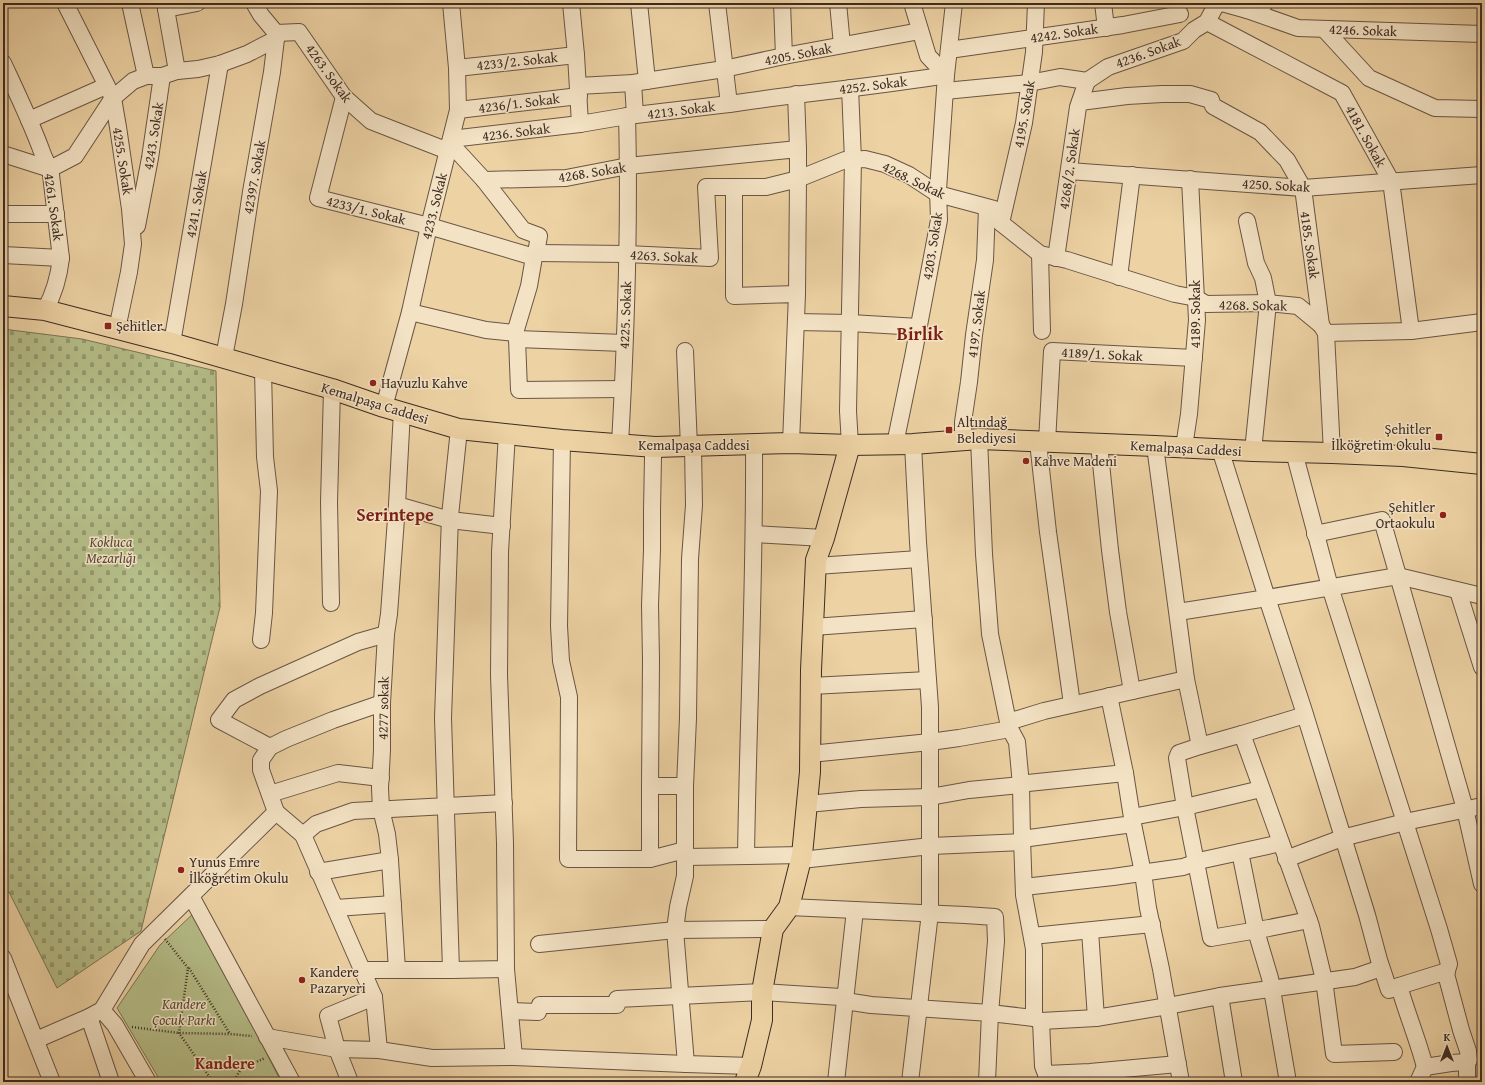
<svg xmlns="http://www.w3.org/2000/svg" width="1485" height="1085" font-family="'Gentium Book Plus',serif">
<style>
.cemetery{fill:url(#cemetery-stones);stroke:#797456}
.park{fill:#b5bd88;stroke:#797456}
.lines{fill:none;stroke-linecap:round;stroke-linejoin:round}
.minor-casing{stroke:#695544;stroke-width:18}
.major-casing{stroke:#3d2b24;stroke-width:22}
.path{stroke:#3d2b24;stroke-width:2.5;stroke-dasharray:1 2;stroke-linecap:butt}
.minor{stroke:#f3e2c4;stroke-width:16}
.major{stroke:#edd2a4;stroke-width:20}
.poi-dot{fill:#8f2418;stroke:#f3e2c4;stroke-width:1.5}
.labels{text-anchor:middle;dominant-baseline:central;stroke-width:3;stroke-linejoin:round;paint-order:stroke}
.street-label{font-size:14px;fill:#3d2b24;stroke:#f3e2c4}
.poi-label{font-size:14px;fill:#3d2b24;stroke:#f3e2c4;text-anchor:start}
.park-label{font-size:14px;font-style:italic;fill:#554838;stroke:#f3e2c4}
.quarter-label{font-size:16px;font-weight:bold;fill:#7a1f14;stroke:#f3e2c4}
.district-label{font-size:18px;font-weight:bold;fill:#7a1f14;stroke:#f3e2c4}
</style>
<defs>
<pattern id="cemetery-stones" width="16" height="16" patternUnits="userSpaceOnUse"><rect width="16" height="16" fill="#b5bd88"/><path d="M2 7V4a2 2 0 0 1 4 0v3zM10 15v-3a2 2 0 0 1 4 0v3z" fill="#949a6f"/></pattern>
</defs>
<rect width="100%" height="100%" fill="#edd2a4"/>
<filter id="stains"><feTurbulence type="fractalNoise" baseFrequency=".005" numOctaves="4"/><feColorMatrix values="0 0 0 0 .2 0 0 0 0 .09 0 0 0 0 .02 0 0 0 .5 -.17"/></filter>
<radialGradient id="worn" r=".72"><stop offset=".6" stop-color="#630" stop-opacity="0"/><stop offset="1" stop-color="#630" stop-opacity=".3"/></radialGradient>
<!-- cemetery -->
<path class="cemetery" d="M3,329L82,339L216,371L220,607L141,931L57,988L9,892L3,897Z"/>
<!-- park -->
<path class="park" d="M196,911L281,1082H161L117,1008L160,945Z"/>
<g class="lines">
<defs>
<g id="minor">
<path d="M65,3L113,98L118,127L130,209L133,244L129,272L117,329"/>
<path d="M130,3L146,76"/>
<path d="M166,3V9L177,71"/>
<path d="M571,3L576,55L580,124L627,116C630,225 626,335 620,444"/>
<path d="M639,3L647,81"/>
<path d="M782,3L784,56"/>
<path d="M838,3L842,45"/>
<path d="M1103,3L1106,28"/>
<path d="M1222,3L1247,10L1265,3"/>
<path d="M166,9L197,3"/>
<path d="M1247,10L1298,28L1482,34"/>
<path d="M1207,22L1342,93L1391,181L1411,331"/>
<path d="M1324,29L1369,78L1435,108L1482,109"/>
<path d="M276,33L299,32L344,97L371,121L448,151"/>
<path d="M949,50L1123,25L1180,14"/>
<path d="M3,63C17,93 31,122 42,152C45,161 50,167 51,175L61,258C59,276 54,294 45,310"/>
<path d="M457,68L576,55"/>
<path d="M1087,81L1108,67L1183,41L1194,30L1207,22L1216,5L1222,3"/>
<path d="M633,83L635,115"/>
<path d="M578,86L633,83L724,69L784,56L920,31"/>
<path d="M945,91L1029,83L1060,77L1087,81"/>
<path d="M796,94L798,149"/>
<path d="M344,97L318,198L429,226L534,257L536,253"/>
<path d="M1080,102L1127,96L1162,94H1190L1211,100L1213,106L1260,132L1287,160L1303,188L1321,325"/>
<path d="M729,104C801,93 874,87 946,75L954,3"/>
<path d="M458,110L579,96"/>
<path d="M627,116L729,104L717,3"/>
<path d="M29,120L106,86"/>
<path d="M451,139L580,124"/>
<path d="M450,143L484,180L523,230L539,236L536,253"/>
<path d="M3,154L50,169L75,156L113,98L133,81L146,76H162L177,71L198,69L220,64L247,54L276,39"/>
<path d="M1069,171L1303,188L1482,175"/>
<path d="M484,180L566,178L628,166L798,149V179L845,160L865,159L885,164L909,175L938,194L994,209L1001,223L1040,254L1067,260L1175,294L1196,298L1206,304L1268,303L1298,306L1321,325L1326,333L1411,331L1482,322"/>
<path d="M734,188V296L797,294L791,443"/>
<path d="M3,214H56"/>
<path d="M1247,221L1256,263L1263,278L1268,303L1253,451"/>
<path d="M1001,223L1024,123L1034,52L1036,3"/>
<path d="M137,226L150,158L162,76"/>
<path d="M536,253L627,254L710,258L706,187H766L798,179L797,294"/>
<path d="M1040,254L1042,331"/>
<path d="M3,255L61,258"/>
<path d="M1056,258L1078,107L1087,81"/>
<path d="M1119,277L1132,175"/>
<path d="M410,312L486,330L515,333L517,339L519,390L622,389"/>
<path d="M796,322L850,323L919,327"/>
<path d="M515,333L529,286L534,257"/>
<path d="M1326,333L1332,453"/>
<path d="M517,339L624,343"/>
<path d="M172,343L220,64"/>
<path d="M685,351L689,447"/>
<path d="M224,357L234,304L251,192L272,72L276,39V33L261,15L254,3"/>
<path d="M384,407L410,312L429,226L458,110L457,68L451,3"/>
<path d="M979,439L984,554L990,634L1008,722"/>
<path d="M562,440L559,626L561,661L569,697L568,859H650L685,850"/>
<path d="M963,440V422L969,382L974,335L985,260L987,208"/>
<path d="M1038,442L1048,532L1072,704"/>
<path d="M1047,442L1052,351L1194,358"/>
<path d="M895,444L913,357L939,220L938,190L946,75L928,56L912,3"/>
<path d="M913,444L918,542L930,707V742L959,738L1010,729L1008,722L1044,711L1186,679L1155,446"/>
<path d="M1099,444L1110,550L1118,612L1132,691"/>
<path d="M850,445L848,411L853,160L850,88"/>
<path d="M655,447L653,457L652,511V550L650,605L651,660L650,786H685"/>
<path d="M693,447L694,505L690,559L688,718L685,786V876L678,907L675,930L686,1064L751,1066"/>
<path d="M1184,447L1189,414L1197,320L1190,179"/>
<path d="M1220,449L1267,598L1303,708L1367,915L1379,960L1389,990L1399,986C1407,1014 1418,1040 1425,1067"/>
<path d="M1294,452L1330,587L1439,929L1449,964L1446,974L1461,1030L1468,1051L1469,1060L1467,1062L1451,1063L1425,1067L1418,1082"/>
<path d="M397,505L450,520L502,526"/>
<path d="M754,534L824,538"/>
<path d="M1315,534L1382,520L1465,809L1482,884"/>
<path d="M816,566L919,559"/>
<path d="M1458,591L1482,667"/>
<path d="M331,603L329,502L332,389"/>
<path d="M1178,612L1267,598L1398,576L1482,596"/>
<path d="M813,627L924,619"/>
<path d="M261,640L264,613L269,491L265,457L263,370"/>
<path d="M1186,679L1200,746L1242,734L1311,926L1324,980L1334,1054L1394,1052"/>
<path d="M811,686L928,680"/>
<path d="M1010,729L1017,742L1021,785L1022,839L1133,824L1125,773"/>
<path d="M1242,734L1305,715"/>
<path d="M270,747L219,720L234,700L260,686L358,642L386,634"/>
<path d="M810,754L930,742V913L910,1082"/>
<path d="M1261,789L1185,807L1211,938L1269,928L1309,920"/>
<path d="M270,794L338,773L381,778"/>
<path d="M807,804L861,799L930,797L969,790L1021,785L1028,783L1125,773L1109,696"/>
<path d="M276,812L261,770V760L270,747L286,739L333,720L382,703"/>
<path d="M1132,817L1185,807L1177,758L1179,753L1200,746"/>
<path d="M1133,824L1143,873L1148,908L1161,969L1181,1082"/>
<path d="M303,835L316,824L353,811L504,803"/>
<path d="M1240,852L1256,931L1270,978L1288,1082"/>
<path d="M746,856C748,719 755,582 754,444"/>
<path d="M685,857L802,855"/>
<path d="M650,859V786"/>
<path d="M1286,859L1342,838L1405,822L1482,806"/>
<path d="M801,860L931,846L1022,842"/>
<path d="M318,872L390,860"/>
<path d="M1024,887L1113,877L1183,867L1203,860L1281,843"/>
<path d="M191,896L292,1082"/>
<path d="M789,907L965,915L995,917L996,941L990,1013L987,1082"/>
<path d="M336,908L393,904"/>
<path d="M1090,931L1096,1018"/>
<path d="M1032,936L1152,924"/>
<path d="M539,944L675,930L773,929"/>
<path d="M3,958L52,1082"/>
<path d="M506,969L514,1057"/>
<path d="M362,970H397L390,860L387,834L381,809L380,788L382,750V703L384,669L386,634L389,614L397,505L402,411"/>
<path d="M397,970H451L443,718L450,516L459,429"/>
<path d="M451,970L506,969L505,843L499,675L500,552L507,433"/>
<path d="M1399,986L1447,971"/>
<path d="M1220,996L1355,977L1381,968"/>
<path d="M374,997L379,1050"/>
<path d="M102,1010L115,1025L148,1082"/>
<path d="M510,1011L538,1012L540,1005H617V999L762,992L841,997L845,1001L871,1005L990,1013L1034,1018V949L1024,895L1022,839"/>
<path d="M89,1017L111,1082"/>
<path d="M1034,1018L1041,1021L1096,1018L1168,1006L1220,996L1234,1082"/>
<path d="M1041,1021L1043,1066L1049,1082"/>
<path d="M267,1037L337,1049L379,1050L432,1058L514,1057L686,1064"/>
<path d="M36,1040L89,1017L102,1010L142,944L276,812L303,835L374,997L328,1016L337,1049L350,1082"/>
<path d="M1046,1074L1090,1072L1178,1064"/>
<path d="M836,1082L855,910"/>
<path d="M1467,1082V1062"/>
</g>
<g id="major">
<path d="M3,306L45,310L172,343L332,389L384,407L459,429L562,440L655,447L791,443L850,445L913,444L979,439L1155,446L1253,451L1332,453L1403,456L1482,464"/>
<path d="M745,1082L751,1066L762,1020V992L773,929L789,907L802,855L810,772L811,670L816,560L824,538L850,445"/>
</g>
</defs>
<!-- minor casing -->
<use href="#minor" class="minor-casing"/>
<!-- major casing -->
<use href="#major" class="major-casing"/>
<!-- path -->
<g class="path">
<path d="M165,939L188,968L179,1033L213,1082"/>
<path d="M189,968L230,1034"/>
<path d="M132,1027L179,1033L230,1034L252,1036"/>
<path d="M233,1082L241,1069L265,1058"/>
</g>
<!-- minor -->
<use href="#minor" class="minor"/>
<!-- major -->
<use href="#major" class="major"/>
</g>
<!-- markers -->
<g class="poi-dot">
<rect x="104" y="322" width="8" height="8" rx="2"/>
<circle cx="373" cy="383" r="4"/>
<rect x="945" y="426" width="8" height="8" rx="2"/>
<rect x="1435" y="433" width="8" height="8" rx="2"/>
<circle cx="1026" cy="461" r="4"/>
<circle cx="1443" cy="515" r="4"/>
<circle cx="181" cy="870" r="4"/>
<circle cx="302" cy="980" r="4"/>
</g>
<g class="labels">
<!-- street labels -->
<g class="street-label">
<text transform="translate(1363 30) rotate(2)">4246. Sokak</text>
<text transform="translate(1064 33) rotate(-8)">4242. Sokak</text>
<text transform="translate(1148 52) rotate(-20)">4236. Sokak</text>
<text transform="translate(798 54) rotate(-11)">4205. Sokak</text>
<text transform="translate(517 61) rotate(-6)">4233/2. Sokak</text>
<text transform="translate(329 73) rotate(54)">4263. Sokak</text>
<text transform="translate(873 85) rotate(-7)">4252. Sokak</text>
<text transform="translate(519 103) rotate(-7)">4236/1. Sokak</text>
<text transform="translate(681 110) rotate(-7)">4213. Sokak</text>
<text transform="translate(1024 114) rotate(-80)">4195. Sokak</text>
<text transform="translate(516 132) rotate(-7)">4236. Sokak</text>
<text transform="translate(153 136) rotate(-81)">4243. Sokak</text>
<text transform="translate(1366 136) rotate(61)">4181. Sokak</text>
<text transform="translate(123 161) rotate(81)">4255. Sokak</text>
<text transform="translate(1069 169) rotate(-82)">4268/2. Sokak</text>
<text transform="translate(592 172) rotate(-9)">4268. Sokak</text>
<text transform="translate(254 177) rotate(-80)">42397. Sokak</text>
<text transform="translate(914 180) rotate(26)">4268. Sokak</text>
<text transform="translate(1276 185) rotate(3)">4250. Sokak</text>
<text transform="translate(196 204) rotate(-80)">4241. Sokak</text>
<text transform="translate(434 206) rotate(-76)">4233. Sokak</text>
<text transform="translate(54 207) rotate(82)">4261. Sokak</text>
<text transform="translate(366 210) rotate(14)">4233/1. Sokak</text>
<text transform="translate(1310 245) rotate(82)">4185. Sokak</text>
<text transform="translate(932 246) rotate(-81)">4203. Sokak</text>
<text transform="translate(664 256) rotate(3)">4263. Sokak</text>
<text transform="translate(1253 305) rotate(1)">4268. Sokak</text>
<text transform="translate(1195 314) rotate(-90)">4189. Sokak</text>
<text transform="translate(625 315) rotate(-88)">4225. Sokak</text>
<text transform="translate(976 324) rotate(-83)">4197. Sokak</text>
<text transform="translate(1102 354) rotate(3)">4189/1. Sokak</text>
<text transform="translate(375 403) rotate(17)">Kemalpaşa Caddesi</text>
<text x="694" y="445">Kemalpaşa Caddesi</text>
<text transform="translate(1186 448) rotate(3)">Kemalpaşa Caddesi</text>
<text transform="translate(383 708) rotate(-89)">4277 sokak</text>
</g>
<!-- poi labels -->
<g class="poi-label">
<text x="116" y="326">Şehitler</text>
<text x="381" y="383">Havuzlu Kahve</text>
<text x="957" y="422">Altındağ<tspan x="957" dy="16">Belediyesi</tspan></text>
<text x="1431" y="429" text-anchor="end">Şehitler<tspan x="1431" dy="16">İlköğretim Okulu</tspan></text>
<text x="1034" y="461">Kahve Madeni</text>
<text x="1435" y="507" text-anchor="end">Şehitler<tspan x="1435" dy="16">Ortaokulu</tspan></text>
<text x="189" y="862">Yunus Emre<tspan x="189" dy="16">İlköğretim Okulu</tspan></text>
<text x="310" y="972">Kandere<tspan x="310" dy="16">Pazaryeri</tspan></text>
</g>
<!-- park labels -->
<g class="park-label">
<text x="111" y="542">Kokluca<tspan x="111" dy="16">Mezarlığı</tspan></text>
<text x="184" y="1004">Kandere<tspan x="184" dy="16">Çocuk Parkı</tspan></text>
</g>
<!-- quarter labels -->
<g class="quarter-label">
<text x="225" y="1063">Kandere</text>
</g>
<!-- district labels -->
<g class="district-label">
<text x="920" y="333">Birlik</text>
<text x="395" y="514">Serintepe</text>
</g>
</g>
<!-- margin -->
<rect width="1485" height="1085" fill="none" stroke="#edd2a4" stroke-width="16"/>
<rect x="4" y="4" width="1477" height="1077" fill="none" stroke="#3d2b24" stroke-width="2"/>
<rect x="8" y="8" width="1469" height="1069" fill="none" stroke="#3d2b24"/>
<!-- north arrow -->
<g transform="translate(1447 1047)" stroke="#f3e2c4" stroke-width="3" paint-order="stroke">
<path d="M0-3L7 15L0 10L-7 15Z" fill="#3d2b24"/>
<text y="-6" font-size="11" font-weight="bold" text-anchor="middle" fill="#3d2b24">K</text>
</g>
<rect width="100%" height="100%" filter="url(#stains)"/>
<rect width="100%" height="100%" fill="url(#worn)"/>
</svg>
